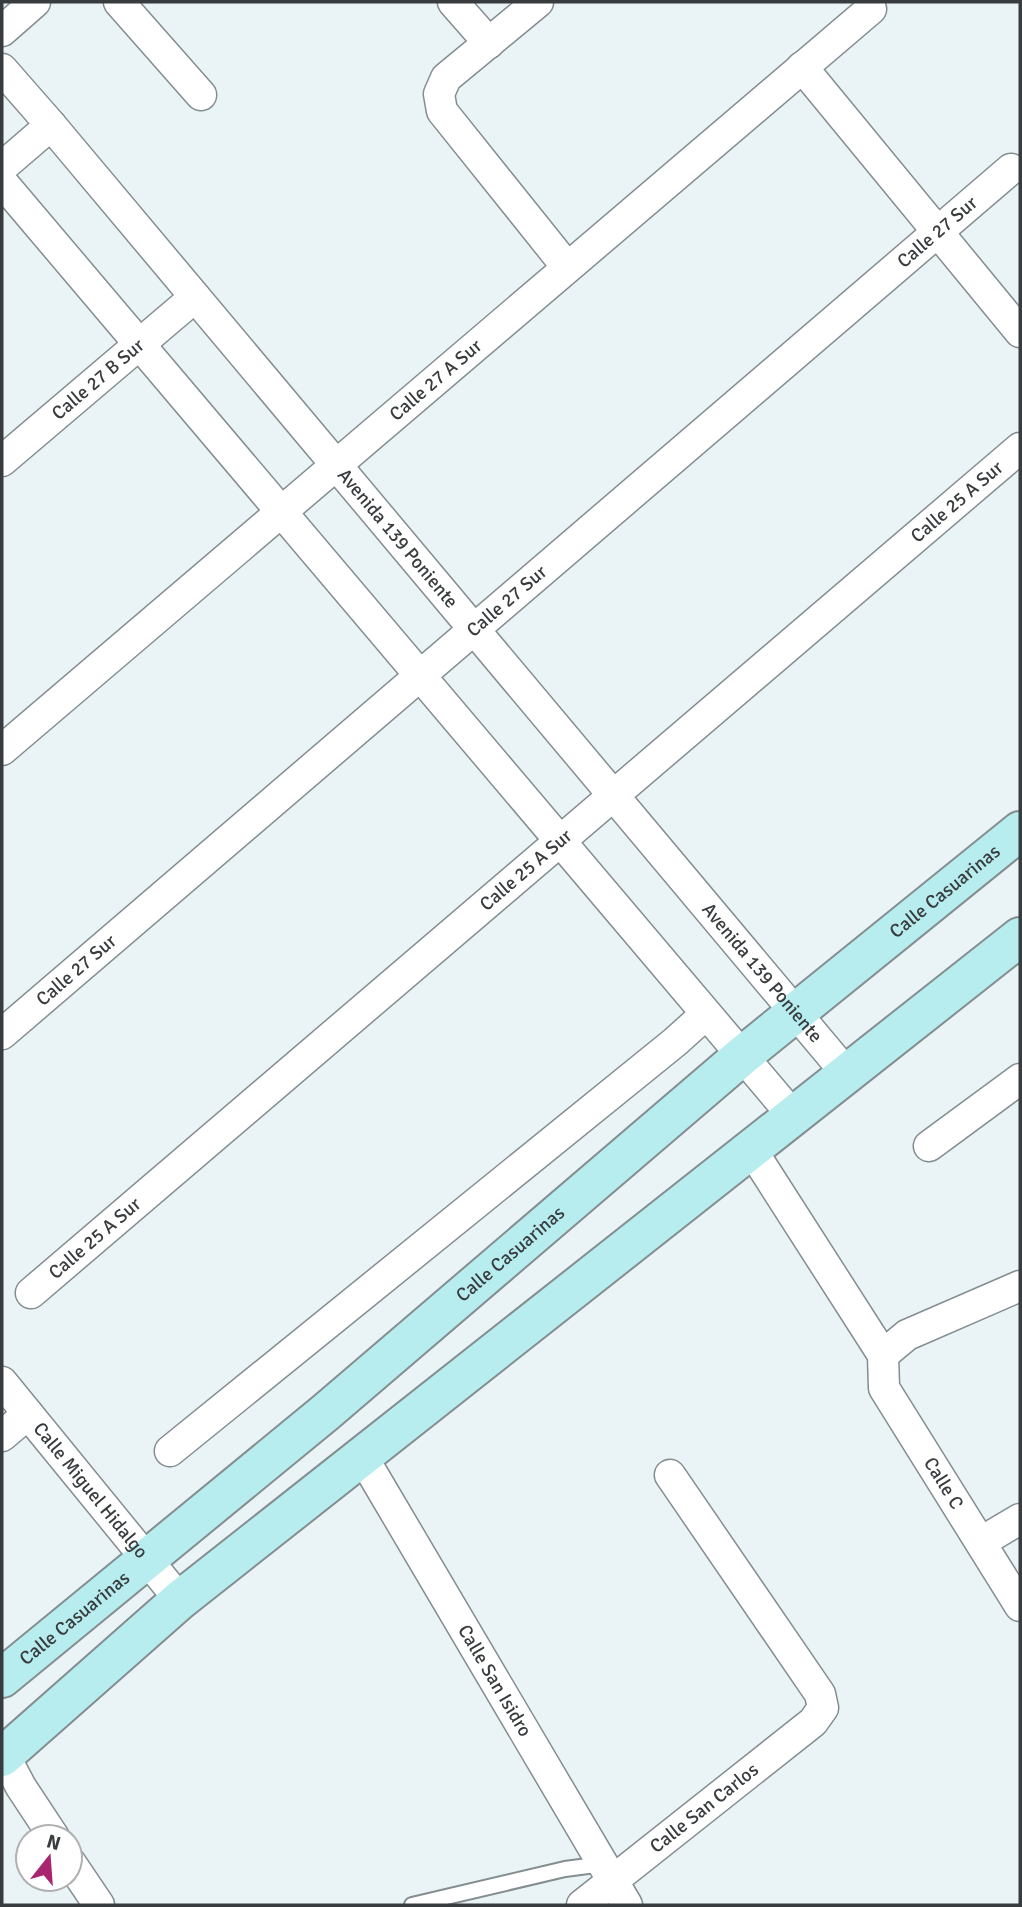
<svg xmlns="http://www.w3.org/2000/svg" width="1022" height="1907" font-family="Signika,sans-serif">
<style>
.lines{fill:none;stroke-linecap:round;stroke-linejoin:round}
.service-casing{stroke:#848d90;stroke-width:18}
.minor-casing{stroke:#848d90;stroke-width:33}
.secondary-casing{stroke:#848d90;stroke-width:42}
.service{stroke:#fff;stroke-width:14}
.minor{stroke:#fff;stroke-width:30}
.secondary{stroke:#b7edee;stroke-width:38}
.labels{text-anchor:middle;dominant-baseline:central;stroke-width:6;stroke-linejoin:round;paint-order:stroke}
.street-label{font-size:19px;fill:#393c3e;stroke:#fff}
</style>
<rect width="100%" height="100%" fill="#eaf4f7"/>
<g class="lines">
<defs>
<path id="service" d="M412,1905L565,1869L603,1864"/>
<g id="minor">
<path d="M119,2L201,95"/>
<path d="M453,2L489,43"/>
<path d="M538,2L446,78L439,94L442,111L567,267"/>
<path d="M2,31L35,2"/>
<path d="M802,67L1020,332"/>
<path id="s1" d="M2,69L51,125L847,1074"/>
<path d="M2,167L51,125"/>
<path d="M2,182L794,1117"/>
<path id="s2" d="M2,461L195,297"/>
<path id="s3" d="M2,750L871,9"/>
<path id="s4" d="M2,1034L1011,169"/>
<path d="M929,1146L1020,1079"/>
<path id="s5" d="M751,1149L883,1355L884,1388L1020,1606"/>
<path id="s6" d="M31,1293L1020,448"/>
<path d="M883,1355L907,1335L1020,1286"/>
<path id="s7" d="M2,1382L180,1600"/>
<path d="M2,1436L28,1414"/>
<path d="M170,1451L675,1042L706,1014"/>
<path id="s8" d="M362,1456L627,1905"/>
<path d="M981,1542L1020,1519"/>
<path d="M4,1755L21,1787L54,1837"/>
<path d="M70,1862L99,1905"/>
<path id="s9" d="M582,1905L813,1722L823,1708L820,1694L670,1475"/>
</g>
<g id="secondary">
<path id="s10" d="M2,1678L326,1412L742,1056L1020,831"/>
<path d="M2,1757L180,1600L1020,937"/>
</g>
</defs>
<!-- service casing -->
<use href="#service" class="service-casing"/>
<!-- minor casing -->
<use href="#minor" class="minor-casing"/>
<!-- secondary casing -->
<use href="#secondary" class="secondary-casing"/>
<!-- service -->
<use href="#service" class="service"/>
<!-- minor -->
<use href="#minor" class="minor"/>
<!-- secondary -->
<use href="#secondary" class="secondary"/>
</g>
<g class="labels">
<!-- street labels -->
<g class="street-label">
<text stroke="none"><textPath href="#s4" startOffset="1232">Calle 27 Sur</textPath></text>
<text stroke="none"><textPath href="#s2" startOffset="126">Calle 27 B Sur</textPath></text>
<text stroke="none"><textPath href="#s3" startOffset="570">Calle 27 A Sur</textPath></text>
<text stroke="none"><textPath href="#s6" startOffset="1218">Calle 25 A Sur</textPath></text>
<text stroke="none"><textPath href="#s1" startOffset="614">Avenida 139 Poniente</textPath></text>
<text stroke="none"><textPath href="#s4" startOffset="665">Calle 27 Sur</textPath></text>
<text stroke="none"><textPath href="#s6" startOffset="651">Calle 25 A Sur</textPath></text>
<text stroke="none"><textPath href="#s10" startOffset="1228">Calle Casuarinas</textPath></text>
<text stroke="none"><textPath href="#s4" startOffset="98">Calle 27 Sur</textPath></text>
<text stroke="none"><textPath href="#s1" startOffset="1181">Avenida 139 Poniente</textPath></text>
<text stroke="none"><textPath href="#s6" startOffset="84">Calle 25 A Sur</textPath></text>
<text stroke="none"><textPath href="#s10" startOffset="662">Calle Casuarinas</textPath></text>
<text stroke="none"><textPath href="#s5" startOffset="390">Calle C</textPath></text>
<text stroke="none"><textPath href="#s7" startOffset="140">Calle Miguel Hidalgo</textPath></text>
<text stroke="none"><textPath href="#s10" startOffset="94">Calle Casuarinas</textPath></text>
<text stroke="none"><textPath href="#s8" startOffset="261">Calle San Isidro</textPath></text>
<text stroke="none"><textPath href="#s9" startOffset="156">Calle San Carlos</textPath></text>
</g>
</g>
<!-- border -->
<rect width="1022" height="1907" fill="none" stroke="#393c3e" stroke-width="7"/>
<!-- north arrow -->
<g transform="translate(49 1858) rotate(17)"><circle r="33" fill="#ffffff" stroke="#b0b1b2" stroke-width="2"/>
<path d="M0-5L12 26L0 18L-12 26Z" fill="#aa256f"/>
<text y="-10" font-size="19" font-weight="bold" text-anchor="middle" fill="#393c3e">N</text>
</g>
</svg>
